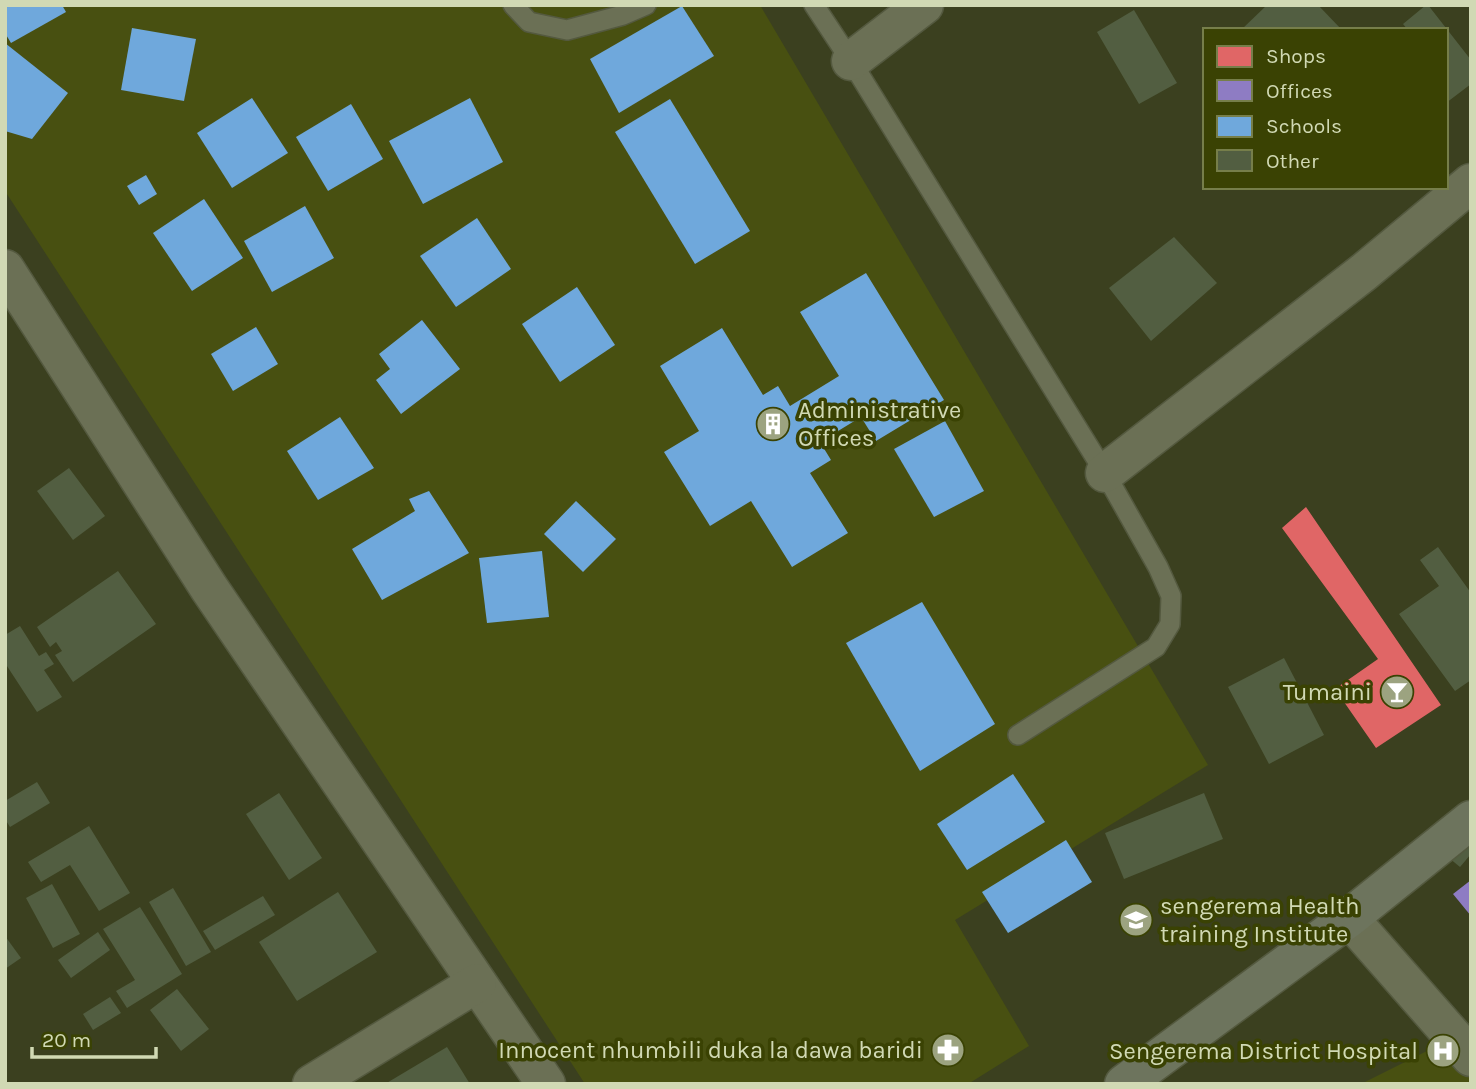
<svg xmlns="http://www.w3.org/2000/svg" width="1476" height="1089" font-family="Karla,sans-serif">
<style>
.built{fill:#485011}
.shops{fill:#e06666}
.offices{fill:#8e7cc3}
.schools{fill:#6fa8dc}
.building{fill:#525e41}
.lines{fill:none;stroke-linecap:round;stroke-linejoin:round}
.lane-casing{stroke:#54593f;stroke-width:22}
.street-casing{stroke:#54593f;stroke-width:41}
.secondary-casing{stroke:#54593f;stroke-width:41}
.lane{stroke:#6b7055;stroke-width:19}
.street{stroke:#6b7055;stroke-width:38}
.secondary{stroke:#6d745d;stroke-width:38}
.labels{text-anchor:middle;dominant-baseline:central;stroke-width:7;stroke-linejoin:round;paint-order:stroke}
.poi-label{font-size:24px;fill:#d1d9b4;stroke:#3a4203;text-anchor:end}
</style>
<rect width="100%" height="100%" fill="#3b401f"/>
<!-- built -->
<g class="built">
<path d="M5,5H760L1208,765L955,920L1029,1046L968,1084H585L5,191Z"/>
<path d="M1451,1039L1471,1063V1084H1361Z"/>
</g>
<!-- shops -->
<path class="shops" d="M1306,507L1441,705L1376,748L1335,689L1378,659L1282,528Z"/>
<!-- offices -->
<path class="offices" d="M1471,880V916L1453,894Z"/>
<!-- schools -->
<g class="schools">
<path d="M5,5H62L66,12L11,43L5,33Z"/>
<path d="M682,6L714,56L619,113L590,59Z"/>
<path d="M132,28L196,39L184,101L121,90Z"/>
<path d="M5,43L68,93L32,139L5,131Z"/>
<path d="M252,98L288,153L232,188L197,133Z"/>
<path d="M470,98L503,162L423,204L389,141Z"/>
<path d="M670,99L750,231L695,264L615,132Z"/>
<path d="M351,104L383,159L328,191L296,137Z"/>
<path d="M146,175L157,194L139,205L127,186Z"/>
<path d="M204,199L243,258L192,291L153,233Z"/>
<path d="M305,206L334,258L272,292L244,241Z"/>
<path d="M477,218L511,269L456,307L420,256Z"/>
<path d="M866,273L944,400L876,441L861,417L820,442L831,460L810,473L848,533L792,567L751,501L710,526L664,452L699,431L660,366L722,328L763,395L778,386L790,406L839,376L800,312Z"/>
<path d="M577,287L615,345L560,382L522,324Z"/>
<path d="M422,320L460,369L401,414L376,380L390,369L379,354Z"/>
<path d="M256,327L278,364L233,391L211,354Z"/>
<path d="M340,417L374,468L318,500L287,451Z"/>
<path d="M945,421L984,491L934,517L894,449Z"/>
<path d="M429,491L469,553L382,600L352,549L415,511L409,499Z"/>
<path d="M576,501L616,539L583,572L544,534Z"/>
<path d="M542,551L549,617L487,623L479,558Z"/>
<path d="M922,602L995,724L920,771L846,643Z"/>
<path d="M1013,774L1045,822L967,870L937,824Z"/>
<path d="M1066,840L1092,882L1008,933L982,892Z"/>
</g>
<!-- building -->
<g class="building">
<path d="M1267,5H1318L1342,30H1241Z"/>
<path d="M1426,5H1428L1471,60V84L1446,103V30H1408L1403,24Z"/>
<path d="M1134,10L1177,83L1139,104L1097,32Z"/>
<path d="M1174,237L1217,283L1151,341L1109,288Z"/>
<path d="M69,468L105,516L73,540L37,491Z"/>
<path d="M1438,547L1471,593V680L1455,691L1399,614L1439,586L1420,560Z"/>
<path d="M118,571L156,624L73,682L55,655L62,651L56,642L50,647L37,627Z"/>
<path d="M20,626L39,656L46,652L54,664L44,670L62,697L37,712L5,663V635Z"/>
<path d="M1284,658L1324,735L1269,764L1228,687Z"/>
<path d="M37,782L50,803L10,827L5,819V801Z"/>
<path d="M279,793L322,858L289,880L246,814Z"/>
<path d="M1204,793L1223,839L1124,879L1105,833Z"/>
<path d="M89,826L130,893L99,911L70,865L41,882L28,862Z"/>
<path d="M1471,832V854L1460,867L1449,858Z"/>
<path d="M52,884L80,934L53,948L26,898Z"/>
<path d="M173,888L211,952L186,966L149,902Z"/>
<path d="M338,892L377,952L297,1001L259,942Z"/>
<path d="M263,896L275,915L215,950L203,931Z"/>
<path d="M140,907L182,974L127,1008L116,991L135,980L103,929Z"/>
<path d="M98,932L110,950L71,978L58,960Z"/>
<path d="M5,936L21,958L5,969Z"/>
<path d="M177,989L209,1029L181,1051L150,1010Z"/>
<path d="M110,997L121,1013L93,1030L83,1014Z"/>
<path d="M447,1047L470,1084H385Z"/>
</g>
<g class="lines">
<defs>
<g id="lane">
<path d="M513,5L529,22L567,30L623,15L646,5"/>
<path d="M814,5L851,61L1105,473L1158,567L1171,596L1170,624L1156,647L1018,735"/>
</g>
<g id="street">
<path d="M851,61L924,5"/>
<path d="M5,269L209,588L546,1084"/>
<path d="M1105,473L1364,272L1471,183"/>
<path d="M1349,918L1471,1057"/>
<path d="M312,1084L477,983"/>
</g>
<path id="secondary" d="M1124,1084L1349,918L1471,820"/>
</defs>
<!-- lane casing -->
<use href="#lane" class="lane-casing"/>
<!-- street casing -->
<use href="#street" class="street-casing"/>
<!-- secondary casing -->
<use href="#secondary" class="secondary-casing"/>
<!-- lane -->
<use href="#lane" class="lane"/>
<!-- street -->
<use href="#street" class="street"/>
<!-- secondary -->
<use href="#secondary" class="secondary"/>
</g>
<!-- icons -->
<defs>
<symbol id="building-disc" viewBox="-11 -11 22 22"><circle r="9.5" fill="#9ca380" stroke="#3a4203"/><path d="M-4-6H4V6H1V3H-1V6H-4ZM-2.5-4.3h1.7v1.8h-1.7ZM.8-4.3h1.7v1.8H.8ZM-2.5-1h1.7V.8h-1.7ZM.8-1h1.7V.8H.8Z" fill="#fff"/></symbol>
<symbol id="bar-disc" viewBox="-11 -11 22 22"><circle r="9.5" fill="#9ca380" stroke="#3a4203"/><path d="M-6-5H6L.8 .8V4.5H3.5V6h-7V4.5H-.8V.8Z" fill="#fff"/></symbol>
<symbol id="university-disc" viewBox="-11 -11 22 22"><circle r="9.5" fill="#9ca380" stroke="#3a4203"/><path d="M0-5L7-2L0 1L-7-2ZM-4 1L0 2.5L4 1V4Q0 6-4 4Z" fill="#fff"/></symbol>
<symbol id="pharmacy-disc" viewBox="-11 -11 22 22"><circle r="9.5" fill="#9ca380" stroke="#3a4203"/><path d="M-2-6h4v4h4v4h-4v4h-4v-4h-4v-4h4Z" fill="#fff"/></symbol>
<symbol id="hospital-disc" viewBox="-11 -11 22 22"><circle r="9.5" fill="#9ca380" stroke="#3a4203"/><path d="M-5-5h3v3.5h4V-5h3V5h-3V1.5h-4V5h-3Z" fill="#fff"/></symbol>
</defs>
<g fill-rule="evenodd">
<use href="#building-disc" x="754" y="405" width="38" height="38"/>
<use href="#bar-disc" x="1378" y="673" width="38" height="38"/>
<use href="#university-disc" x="1117" y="901" width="38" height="38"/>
<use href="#pharmacy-disc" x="929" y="1031" width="38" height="38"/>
<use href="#hospital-disc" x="1424" y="1032" width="38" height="38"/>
</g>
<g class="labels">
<!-- poi labels -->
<g class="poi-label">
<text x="798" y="410" text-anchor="start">Administrative<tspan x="798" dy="28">Offices</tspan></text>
<text x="1372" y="692">Tumaini</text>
<text x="1160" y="906" text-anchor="start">sengerema Health<tspan x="1160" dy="28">training Institute</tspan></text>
<text x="923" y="1050">Innocent nhumbili duka la dawa baridi</text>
<text x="1418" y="1051">Sengerema District Hospital</text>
</g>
</g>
<!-- border -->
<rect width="1476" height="1089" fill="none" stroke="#d1d9b4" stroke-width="14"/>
<!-- legend -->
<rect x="1203" y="28" width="245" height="161" fill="#3a4203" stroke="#767e4a" stroke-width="2"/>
<rect x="1217" y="46" width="35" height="21" fill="#e06666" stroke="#767e4a" stroke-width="2"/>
<text x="1266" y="63" font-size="21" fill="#d1d9b4">Shops</text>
<rect x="1217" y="80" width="35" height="21" fill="#8e7cc3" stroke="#767e4a" stroke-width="2"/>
<text x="1266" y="98" font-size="21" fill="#d1d9b4">Offices</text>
<rect x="1217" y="116" width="35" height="21" fill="#6fa8dc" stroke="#767e4a" stroke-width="2"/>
<text x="1266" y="133" font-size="21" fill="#d1d9b4">Schools</text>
<rect x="1217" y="150" width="35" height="21" fill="#525e41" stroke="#767e4a" stroke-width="2"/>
<text x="1266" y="168" font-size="21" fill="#d1d9b4">Other</text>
<!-- scale -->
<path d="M32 1047v10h124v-10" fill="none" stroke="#d1d9b4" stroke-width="3.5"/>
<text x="42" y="1047" font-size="21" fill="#d1d9b4" stroke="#3a4203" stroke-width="5" paint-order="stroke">20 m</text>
</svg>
